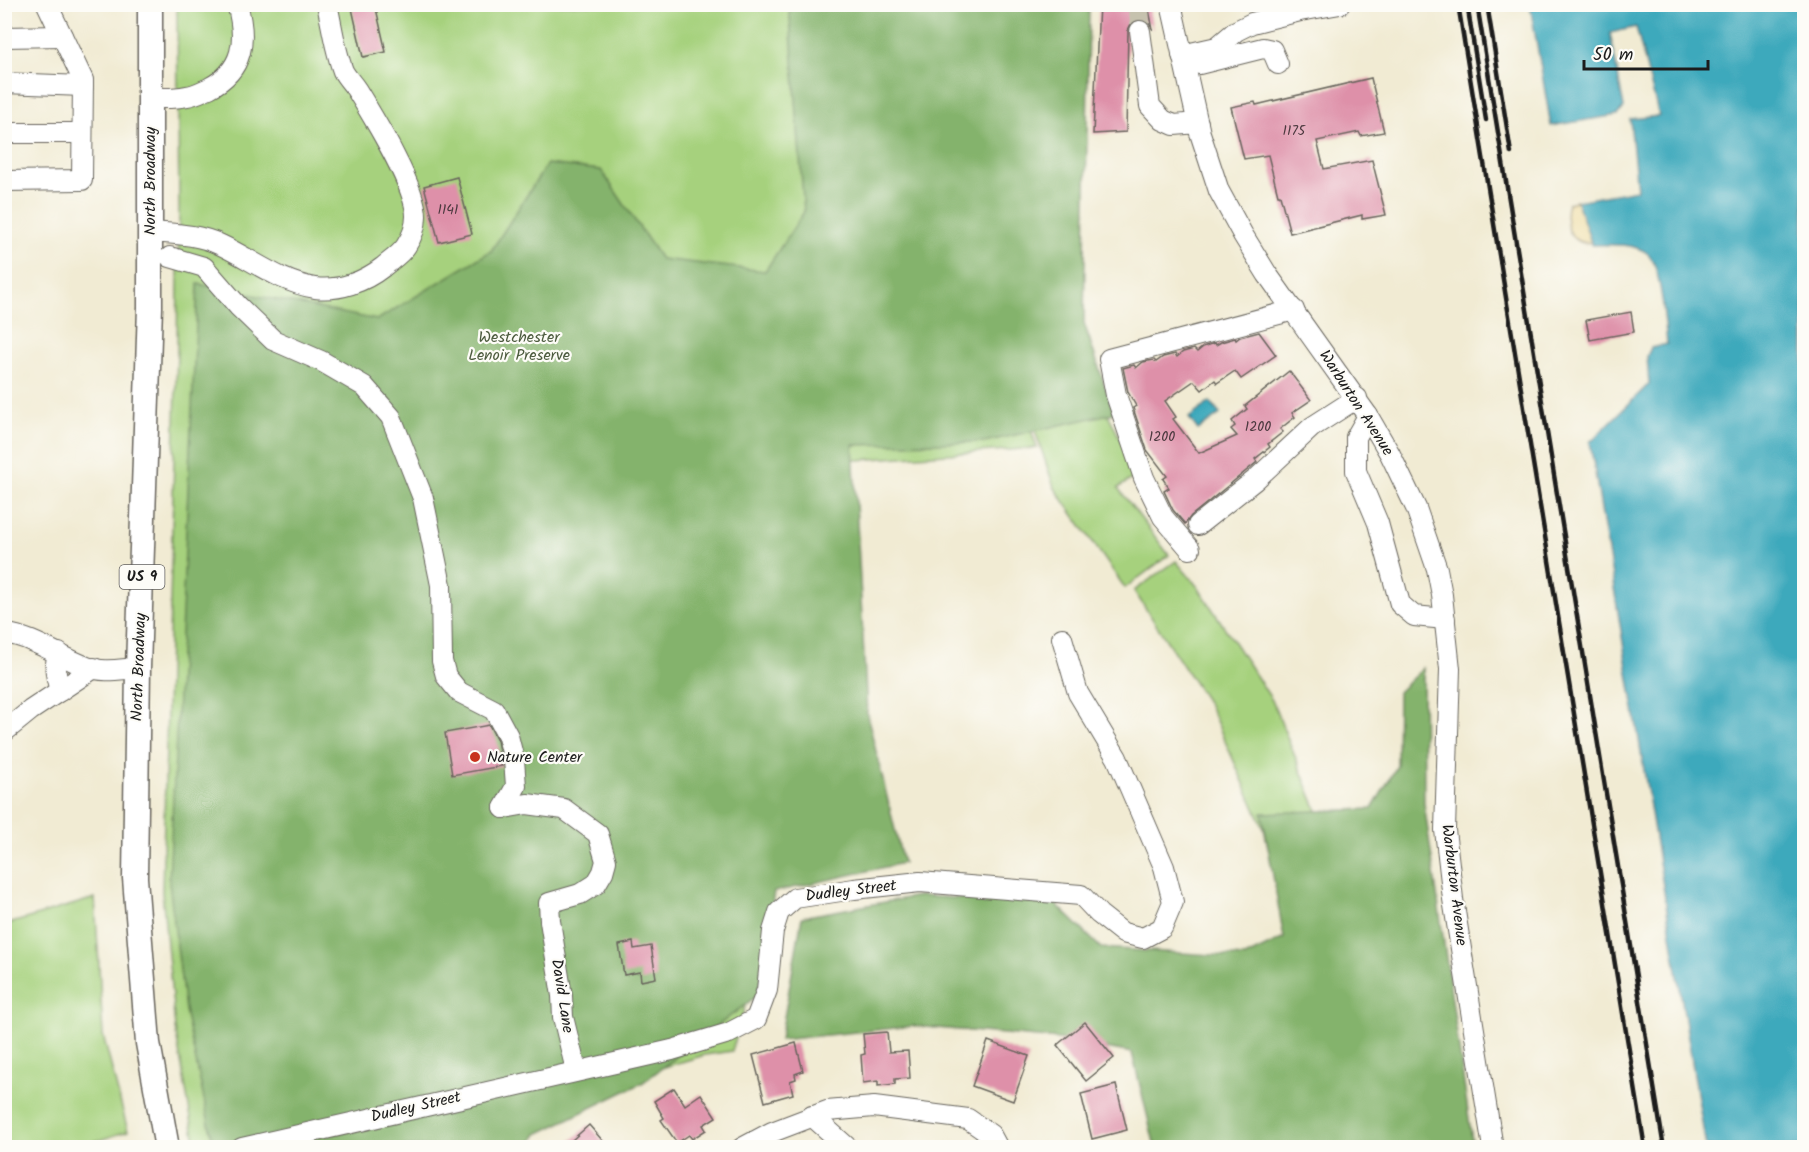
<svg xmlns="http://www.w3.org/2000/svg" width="1809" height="1152" font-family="Kalam,sans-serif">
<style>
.green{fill:#a6d17d;stroke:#61764c;stroke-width:1.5}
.forest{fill:#84b36c;stroke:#506844;stroke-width:1.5}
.sand{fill:#eeda9e;stroke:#857b5d;stroke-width:1.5}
.water{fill:#3da9bc;stroke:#2c626c;stroke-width:1.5}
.building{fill:#de90a9}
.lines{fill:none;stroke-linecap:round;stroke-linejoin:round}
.minor-tunnel{stroke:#c6c2ae;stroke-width:20;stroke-dasharray:20 10;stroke-linecap:butt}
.minor-casing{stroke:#67645c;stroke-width:22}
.major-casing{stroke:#67645c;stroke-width:27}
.minor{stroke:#fff;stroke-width:20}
.major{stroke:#fff;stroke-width:24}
.rail{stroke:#1c1c1c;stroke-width:4.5}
.poi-dot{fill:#c8321e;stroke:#fdfcf7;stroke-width:2}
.labels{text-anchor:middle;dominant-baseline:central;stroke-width:4.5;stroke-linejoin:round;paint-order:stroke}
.number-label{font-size:14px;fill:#4c393f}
.shield{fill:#fdfcf7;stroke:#605f5e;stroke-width:1.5}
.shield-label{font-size:15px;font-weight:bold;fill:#1c1c1c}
.street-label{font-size:16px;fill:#1c1c1c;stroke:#fdfcf7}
.park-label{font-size:16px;fill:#4c5b3e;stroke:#fdfcf7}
.poi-label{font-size:16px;fill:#1c1c1c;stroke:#fdfcf7;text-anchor:start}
</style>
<rect width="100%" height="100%" fill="#fdfcf7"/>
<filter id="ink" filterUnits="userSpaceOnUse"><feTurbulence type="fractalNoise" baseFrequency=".0167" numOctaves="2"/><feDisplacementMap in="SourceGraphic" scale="12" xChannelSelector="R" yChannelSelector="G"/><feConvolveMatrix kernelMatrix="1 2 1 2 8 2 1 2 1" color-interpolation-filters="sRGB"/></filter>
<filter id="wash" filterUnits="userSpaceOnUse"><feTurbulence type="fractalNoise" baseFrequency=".008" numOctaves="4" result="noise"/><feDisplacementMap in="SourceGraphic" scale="24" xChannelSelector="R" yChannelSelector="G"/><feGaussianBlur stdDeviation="1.35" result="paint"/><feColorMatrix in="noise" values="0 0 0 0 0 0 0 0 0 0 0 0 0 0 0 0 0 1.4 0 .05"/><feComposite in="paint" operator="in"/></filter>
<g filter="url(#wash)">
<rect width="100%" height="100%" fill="#f1ebd3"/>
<!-- green -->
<g class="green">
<path d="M177,5H1002L1011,369L1037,448L841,461L748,901L746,1003L732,1051L705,1055L651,1071L341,1147H196L175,1028L162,892L177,350L179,209Z"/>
<path d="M1089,337L1106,410L1138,475L1118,488L1169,555L1125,588L1054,487L1014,369L1065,340Z"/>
<path d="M1176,561L1198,587L1272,700L1325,830L1335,1147L1264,829L1209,705L1134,591Z"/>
<path d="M95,898L103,1035L128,1131L78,1147H5V925Z"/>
</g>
<!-- forest -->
<g class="forest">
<path d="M789,5H1087L1089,10L1084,323L1114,413L984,442L853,445L867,714L903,863L774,892L758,995L642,1083L537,1134L529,1147H214L185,1010L169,882L198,284L377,320L491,251L547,164L601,170L661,259L765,271L804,212Z"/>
<path d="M1423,668L1424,803L1473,1147H1155L1132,1053L1059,1039L914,1026L780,1040L802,917L918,896L1055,903L1101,948L1245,957L1284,938L1262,813L1372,809L1397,766L1398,692Z"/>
</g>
<!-- sand -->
<path class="sand" d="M1577,201L1591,242C1568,247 1563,219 1568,203Z"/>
<!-- water -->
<g class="water">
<path d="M1530,5H1804V1147H1706L1590,442L1649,384L1647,356L1651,348L1667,344C1665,326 1661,263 1647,253C1631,242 1609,245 1592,245L1577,201L1637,190L1630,119L1659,116L1636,27L1610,33L1624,108L1617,115L1551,126Z"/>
<path d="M1210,402L1220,414L1198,430L1189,418Z"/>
</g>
<g id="blocks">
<!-- building -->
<g class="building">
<path d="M351,4H375L386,52L363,57Z"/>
<path d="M1099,4H1148L1153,30L1149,23L1139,19L1132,22L1128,30L1126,132L1093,134Z"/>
<path d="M1371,78L1384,132L1361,136L1359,132L1317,141L1324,169L1372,160L1386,215L1362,219V215L1290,233L1280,195H1278L1268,155L1244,159L1231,107L1255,102L1256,105Z"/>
<path d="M457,177L472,234L439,242L424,186Z"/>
<path d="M1631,312L1634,332L1590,340L1586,320Z"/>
<path d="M1259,332L1276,355L1241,379L1235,371L1217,383L1215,380L1202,390L1194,381L1165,401L1176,417L1173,419L1199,453L1237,436L1231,429L1235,426L1232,421L1247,409L1245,406L1289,371L1311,400L1292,413L1295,417L1280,429L1283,432L1268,444L1270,447L1255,459L1257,462L1191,516L1185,524L1173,510L1164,491L1169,488L1163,479L1167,476L1147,450L1133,408L1136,406L1128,392L1123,368L1134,365L1136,368L1143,362L1154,360L1156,362L1163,357L1175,354L1177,357L1183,352L1194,349L1197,352L1203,347L1215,343L1216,345L1221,342L1235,338L1236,340L1240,337Z"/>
<path d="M489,725L497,740L502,766L452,775L445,733Z"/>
<path d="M633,942L634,949L651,946L656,978L641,981L640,972L624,975L619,945Z"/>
<path d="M1085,1022L1114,1058L1086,1081L1057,1045Z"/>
<path d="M887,1032L889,1052L908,1051L910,1078L895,1079V1084L878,1086V1081L863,1083L861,1055L865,1054L863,1034Z"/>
<path d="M988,1041L1029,1056L1013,1101L972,1086Z"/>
<path d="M796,1043L803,1071L795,1074L796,1079L790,1081L793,1094L765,1102L753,1055Z"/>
<path d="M1116,1085L1127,1130L1092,1139L1081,1094Z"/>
<path d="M674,1088L685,1105L701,1094L716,1117L703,1125L706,1130L692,1139L689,1135L677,1143L661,1120L664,1118L654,1101Z"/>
<path d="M589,1125L609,1148H563Z"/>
</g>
</g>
</g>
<g filter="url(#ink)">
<use href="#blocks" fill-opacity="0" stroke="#67645c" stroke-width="1.5"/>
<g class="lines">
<!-- minor-tunnel -->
<path class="minor-tunnel" d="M1139,4L1140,31"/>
<defs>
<g id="minor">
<path d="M1171,4L1200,133L1219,191L1243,235L1267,274L1368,416L1390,454L1416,508L1437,569L1442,595L1450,669L1445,830L1453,899L1493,1148"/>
<path d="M1140,31L1150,106L1163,120L1174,125L1198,123"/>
<path d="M4,37L62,36"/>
<path d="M1182,55L1217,47L1236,31L1252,23L1300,11L1340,4"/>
<path d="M1199,64L1263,48L1272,50L1278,64"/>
<path d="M4,83L83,86"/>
<path d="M150,98C162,98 175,99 187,96C195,95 202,91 209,88C244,70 247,40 237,4"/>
<path d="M4,133H82"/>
<path d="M4,181L82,180L83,80L47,4"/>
<path d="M150,232C174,234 198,234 221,245C253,260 279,282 315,288C339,291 364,282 383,267C390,261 401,254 406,246C412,237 416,226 416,216C416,186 373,117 356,89C352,83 346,77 343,71C335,50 332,26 327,4"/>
<path d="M170,257L204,267L238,306L273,340L321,361L364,386L391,417L423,498L441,585L442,661L446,676L459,692L494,710L508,736L514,760L516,786L504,808"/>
<path d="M1368,416L1356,437V471L1378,523L1400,604L1414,616L1445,619"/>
<path d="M1198,525L1255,480L1312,427L1357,398"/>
<path d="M1190,549L1163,517L1144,478L1116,395L1109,359L1294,310"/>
<path d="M4,633C35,638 58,656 87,667C103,673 121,669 138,668"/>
<path d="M59,653C53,667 56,676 60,691"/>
<path d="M4,732L31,710L94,668"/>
<path d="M504,808L527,804L564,809L598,834L606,861L603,872L596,884L580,894L549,903L550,921L562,996L563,1017L576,1070"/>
<path d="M812,1116L848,1148"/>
<path d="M242,1148L672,1050L729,1033L756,1019L767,990L773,931L779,912L795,898L854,889L920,882L1081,895L1099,914L1123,933L1143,938L1162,928L1173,902L1164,867L1117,758L1078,693L1062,638"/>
<path d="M742,1148L772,1132L827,1111L874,1107L968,1119L991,1135L998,1148"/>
</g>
<path id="major" d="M150,4V307L138,668L135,878L148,1043L167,1148"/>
</defs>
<!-- minor casing -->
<use href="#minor" class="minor-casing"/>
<!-- major casing -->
<use href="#major" class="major-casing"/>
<!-- minor -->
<use href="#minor" class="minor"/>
<!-- major -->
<use href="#major" class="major"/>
<!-- rail -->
<g class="rail">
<path d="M1458,4L1645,1148"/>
<path d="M1467,4L1486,120"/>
<path d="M1477,4L1664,1148"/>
<path d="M1487,4L1511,153"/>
</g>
</g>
</g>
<!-- markers -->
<circle class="poi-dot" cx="475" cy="757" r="6"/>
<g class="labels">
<!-- number labels -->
<g class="number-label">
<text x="1294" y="131">1175</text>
<text x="448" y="210">1141</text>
<text x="1258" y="427">1200</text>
<text x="1162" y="437">1200</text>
</g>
<!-- shield labels -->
<rect class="shield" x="119.5" y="565" width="45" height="24" rx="4.5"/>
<g class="shield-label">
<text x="142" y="577">US 9</text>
</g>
<!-- street labels -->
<g class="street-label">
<text transform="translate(150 181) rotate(-90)">North Broadway</text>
<text transform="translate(1356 403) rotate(57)">Warburton Avenue</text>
<text transform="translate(139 667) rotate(-88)">North Broadway</text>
<text transform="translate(1454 885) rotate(83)">Warburton Avenue</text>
<text transform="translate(851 891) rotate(-7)">Dudley Street</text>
<text transform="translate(562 996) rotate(81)">David Lane</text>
<text transform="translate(416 1107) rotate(-13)">Dudley Street</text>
</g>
<!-- park labels -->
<g class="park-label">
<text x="519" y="337">Westchester<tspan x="519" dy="18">Lenoir Preserve</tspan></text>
</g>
<!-- poi labels -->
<g class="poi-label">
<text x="487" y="757">Nature Center</text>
</g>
</g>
<!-- margin -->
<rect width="1809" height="1152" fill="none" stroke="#fdfcf7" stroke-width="24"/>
<!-- scale -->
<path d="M1584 60v9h124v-9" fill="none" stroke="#1c1c1c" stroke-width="3"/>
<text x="1593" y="60" font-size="18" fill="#1c1c1c" stroke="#fdfcf7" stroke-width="4.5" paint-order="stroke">50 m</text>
</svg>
